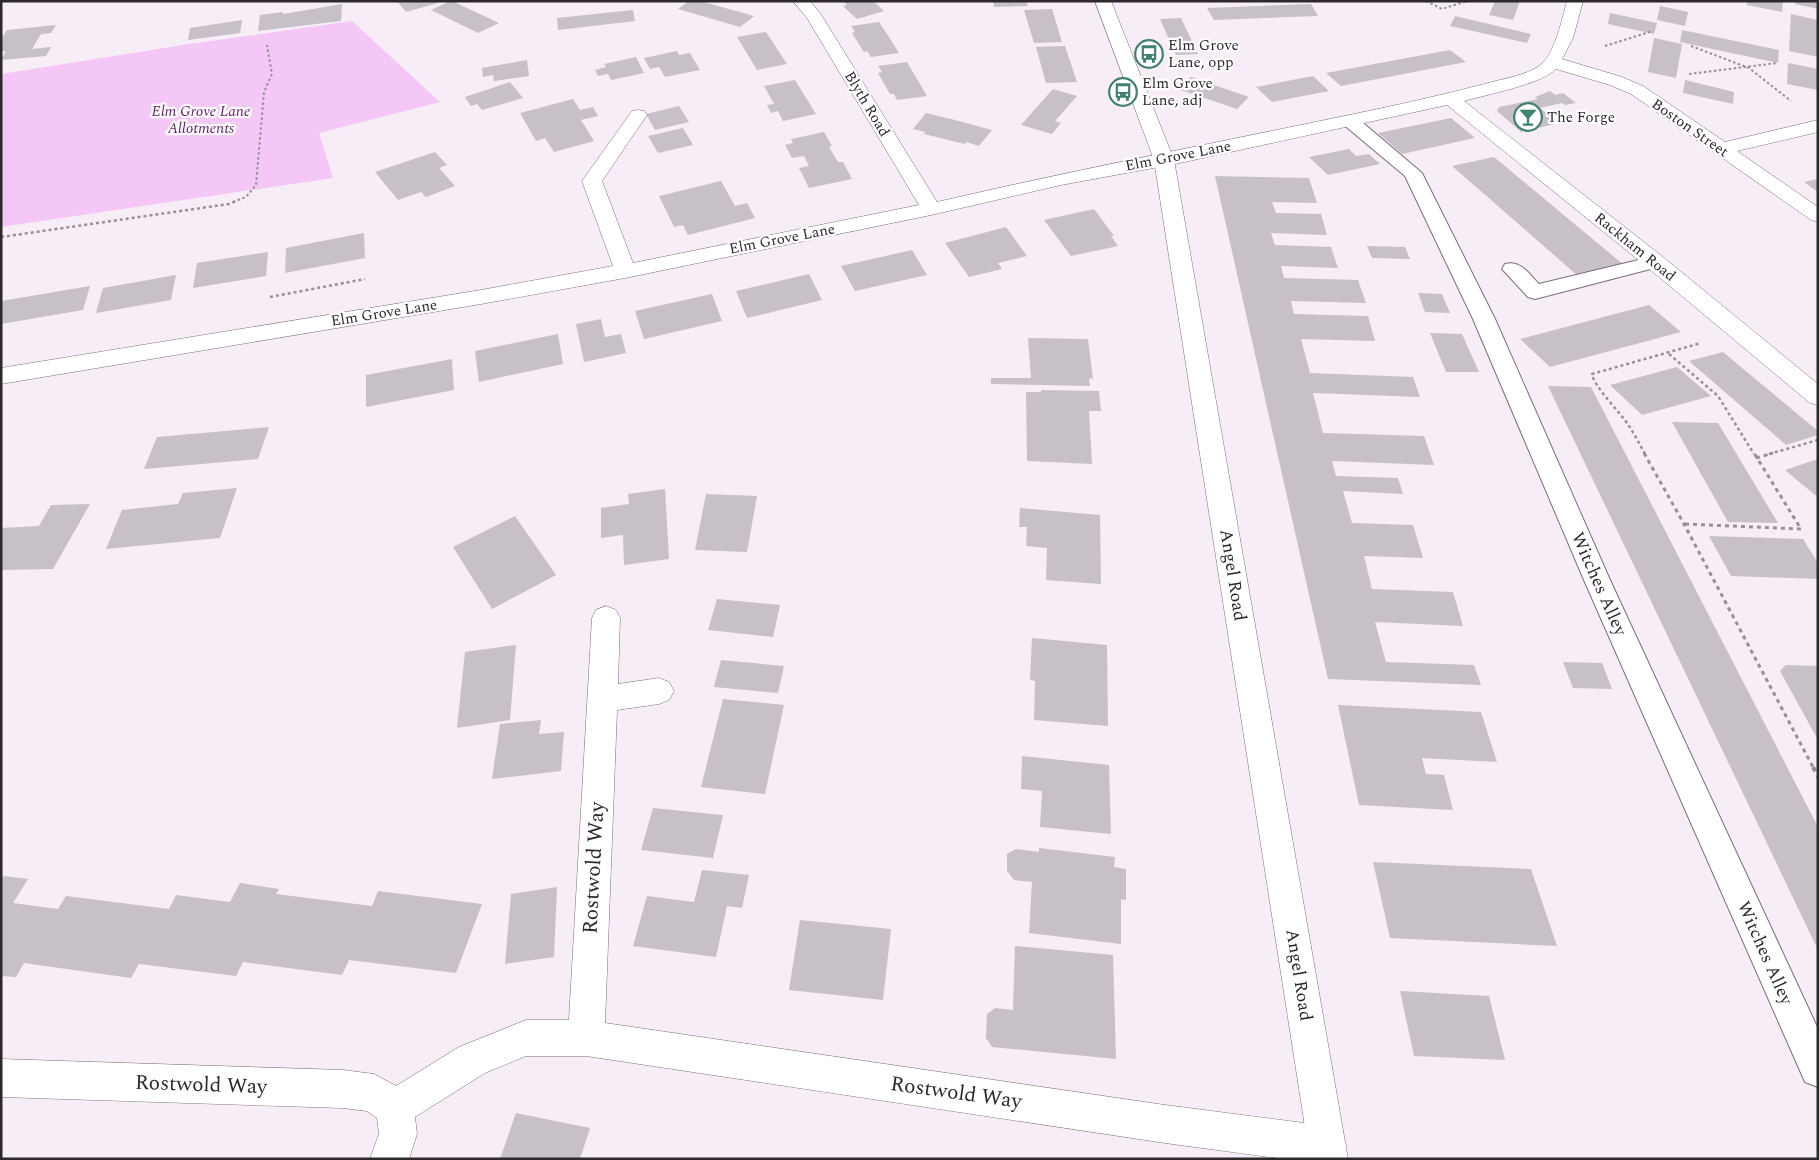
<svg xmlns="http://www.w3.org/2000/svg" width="1819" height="1160" font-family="Spectral,serif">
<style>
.green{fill:#f5c7f7}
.building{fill:#c8c0c9}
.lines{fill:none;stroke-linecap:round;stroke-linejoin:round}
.service-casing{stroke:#787078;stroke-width:2}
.minor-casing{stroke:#787078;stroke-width:1}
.tertiary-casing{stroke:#787078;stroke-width:1}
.path-far3{stroke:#969096;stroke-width:2;stroke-dasharray:2.5 2.5;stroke-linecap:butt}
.path-far2{stroke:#969096;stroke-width:2.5;stroke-dasharray:3 3;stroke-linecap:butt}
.path-far1{stroke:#969096;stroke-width:3;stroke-dasharray:4 4;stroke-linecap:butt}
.path{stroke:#969096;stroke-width:4;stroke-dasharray:5 5;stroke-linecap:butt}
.service{fill:#fff;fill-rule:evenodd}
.minor{fill:#fff;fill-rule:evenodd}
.tertiary{fill:#fff;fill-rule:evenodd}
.labels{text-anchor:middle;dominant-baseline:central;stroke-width:4.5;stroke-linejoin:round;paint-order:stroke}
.far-poi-label{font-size:15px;fill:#2c292c;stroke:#fffdff;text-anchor:start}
.far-street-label{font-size:15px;fill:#2c292c;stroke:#fffdff}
.far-park-label{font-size:15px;font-style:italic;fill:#651d6b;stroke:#fffdff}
.street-label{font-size:18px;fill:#2c292c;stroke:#fffdff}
.near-street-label{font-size:21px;fill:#2c292c;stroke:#fffdff}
</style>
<rect width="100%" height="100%" fill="#f6edf6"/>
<!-- green -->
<path class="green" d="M352,21L440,102L319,133L333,178L1,227V74L183,45Z"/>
<!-- building -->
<g class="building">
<path d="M397,1H436L438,3L406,12Z"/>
<path d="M450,1H452L499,23L478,33L431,10Z"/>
<path d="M689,1H700L754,16L740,27L678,9Z"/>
<path d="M843,1H873L884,11L857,19L843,6L847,5Z"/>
<path d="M993,1H1026L1028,6L994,7Z"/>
<path d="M1495,1H1520L1513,20L1489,15Z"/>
<path d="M1747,1L1783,2L1782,12L1747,5Z"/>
<path d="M1795,1H1818V9L1795,4Z"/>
<path d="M342,4L341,21L258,31L260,15L283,12V14Z"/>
<path d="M1311,4L1318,16L1214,20L1207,8Z"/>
<path d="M1660,6L1688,12L1685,26L1657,20Z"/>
<path d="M1052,9L1062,42L1034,43L1024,10Z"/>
<path d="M633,10L635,21L558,30L557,18Z"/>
<path d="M1610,13L1657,23L1654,34L1608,24Z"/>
<path d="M1791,14L1818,20V57L1789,51Z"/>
<path d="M1455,16L1531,34L1527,43L1450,26Z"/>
<path d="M1181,18L1198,54L1176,55L1160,19Z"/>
<path d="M242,20L240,33L188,40L190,28Z"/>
<path d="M879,22L889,37L899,53L871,57L867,51L864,52L852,33L855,32L851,26Z"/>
<path d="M56,25L51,33L41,34L32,49L51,47L46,56L1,60L6,51H1V39L7,30Z"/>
<path d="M1682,30L1779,50L1778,63L1680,42Z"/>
<path d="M766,32L787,64L757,70L737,37Z"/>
<path d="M1654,38L1682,44L1676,78L1648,72Z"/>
<path d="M1065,46L1077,82L1046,83L1036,47Z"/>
<path d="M1450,50L1466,62L1341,86L1326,73Z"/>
<path d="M677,51L679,55L690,53L700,70L665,77L659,67L650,69L644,58Z"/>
<path d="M636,57L644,73L611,80L608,74L598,76L595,70L606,67L604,64Z"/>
<path d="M527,60L529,76L494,81L493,75L483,77L482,68Z"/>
<path d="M907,62L927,96L897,100L894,94H890L878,73L882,72L878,66Z"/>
<path d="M1788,63L1818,69V90L1787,84Z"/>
<path d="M1313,76L1329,91L1272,102L1256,87Z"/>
<path d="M1191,77L1249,97L1237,109L1178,89Z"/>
<path d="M795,80L816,114L783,121L778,111L771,113L767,105L774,104L764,86Z"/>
<path d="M1685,80L1734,92L1733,104L1683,93Z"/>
<path d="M510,82L523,98L482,110L477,104L471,106L465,97Z"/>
<path d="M1053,89L1077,96L1055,121L1061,123L1052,134L1021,125Z"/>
<path d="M1550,91L1555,95L1563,93L1576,103L1565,105L1562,103L1540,108L1559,123L1521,132L1497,111L1499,107L1538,99L1535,97Z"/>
<path d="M573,99L580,110L593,107L598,116L581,120L594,141L554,152L545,138L536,141L520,113Z"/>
<path d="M679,106L689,122L655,130L646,114Z"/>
<path d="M926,113L959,121L992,130L979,146L966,142L965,144L924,134L925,132L913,129Z"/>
<path d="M1451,118L1475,138L1402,154L1378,133Z"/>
<path d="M683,128L693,145L658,153L648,136Z"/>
<path d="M824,132L832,146L829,147L833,154L838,162H843L852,179L809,188L799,168L809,166L804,156L792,158L785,145L793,143L791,139Z"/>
<path d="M1349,149L1356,156L1369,154L1380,164L1328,175L1309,157Z"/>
<path d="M435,152L447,165L439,168L455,186L426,197L421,192L398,200L375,172Z"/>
<path d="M1494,157L1624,265L1578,276L1452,166Z"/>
<path d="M1215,176L1309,178L1317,203L1272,202L1276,213L1321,214L1327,235L1271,233L1275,245L1331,247L1338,268L1281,266L1284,278L1358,280L1366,303L1291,301L1294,314L1368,316L1375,341L1301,339L1310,373L1413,377L1420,397L1313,393L1323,433L1424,436L1434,465L1332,461L1336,476L1398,478L1403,494L1343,491L1352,523L1413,525L1423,558L1364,556L1372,589L1453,592L1463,626L1375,622L1386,662L1474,665L1481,685L1328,679Z"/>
<path d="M1818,179V192L1804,182Z"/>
<path d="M721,181L735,206L747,203L755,218L688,235L683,225L674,227L659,196Z"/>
<path d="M1094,209L1114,236H1111L1118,246L1071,256L1044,220Z"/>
<path d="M1006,227L1027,256L998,263L1002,269L969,277L945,243Z"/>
<path d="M364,233L365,258L285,273L286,248Z"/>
<path d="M1367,246L1405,247L1410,259L1372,258Z"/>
<path d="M912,250L927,275L855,291L841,266Z"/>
<path d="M268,252L266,276L193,288L197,263Z"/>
<path d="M809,274L822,300L747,318L736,291Z"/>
<path d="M176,275L171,300L96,313L103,288Z"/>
<path d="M90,286L83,310L1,324V301Z"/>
<path d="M1418,293L1442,294L1450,313L1425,312Z"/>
<path d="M712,294L722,321L644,339L635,311Z"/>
<path d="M1649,305L1681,332L1550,367L1520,339Z"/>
<path d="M601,319L605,337L621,334L626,353L584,362L576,324Z"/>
<path d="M1430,333L1462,334L1479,372H1446Z"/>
<path d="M558,334L563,364L479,382L475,351Z"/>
<path d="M1028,338L1088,339L1093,379L1089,378L1090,386L991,384V378H1031Z"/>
<path d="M1723,352L1818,431V435L1786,445L1689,361Z"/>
<path d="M452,359L454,390L366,407V375Z"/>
<path d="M1677,367L1711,396L1642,415L1610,385Z"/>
<path d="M1548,386L1591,387L1818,827V950Z"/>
<path d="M1041,390L1099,391L1101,411H1089L1092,464L1027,461L1026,392H1041Z"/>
<path d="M1672,422L1718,423L1778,523L1728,522Z"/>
<path d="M269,427L258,459L144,469L157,437Z"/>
<path d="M1818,459V495H1815L1785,470Z"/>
<path d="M237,488L220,538L106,549L122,510L178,504L183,493Z"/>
<path d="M665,489L669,559L624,565L623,535L601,538V508L629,504L628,494Z"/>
<path d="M706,494L757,496L747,552L695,550Z"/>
<path d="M90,504L53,569L1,570V528L39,526L51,505Z"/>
<path d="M1020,508L1100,515L1101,584L1046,580L1047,548L1026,546L1027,527H1019Z"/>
<path d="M515,516L556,575L492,609L453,547Z"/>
<path d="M1709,536L1803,539L1818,563V579L1731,576Z"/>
<path d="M717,599L780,605L773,637L708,630Z"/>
<path d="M1032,638L1107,645L1108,726L1034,720L1035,681L1030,680Z"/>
<path d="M516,645L510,720L457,728L465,652Z"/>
<path d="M721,660L784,666L778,693L714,687Z"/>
<path d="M1563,662L1602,663L1612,689L1573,688Z"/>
<path d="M1786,665L1818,666V740L1780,671Z"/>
<path d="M723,699L784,705L765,794L701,787Z"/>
<path d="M1338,705L1481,712L1497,762L1422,758L1426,774L1444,775L1453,810L1359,805Z"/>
<path d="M541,720L539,734L564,732L561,771L492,779L500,724Z"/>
<path d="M1022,756L1109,765L1111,834L1040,827L1042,791L1021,789Z"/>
<path d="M653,808L723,815L713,858L641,850Z"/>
<path d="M1039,848L1115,857L1114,867L1126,869V900L1121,899V944L1029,933L1032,882L1014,880L1007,871V854L1016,849L1039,852Z"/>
<path d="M1373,862L1531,869L1557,946L1390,938Z"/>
<path d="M702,870L749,875L742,908L727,906L716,957L633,946L647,896L694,902Z"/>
<path d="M3,876L28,879L13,903L58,909L66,896L169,909L176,895L230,902L240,883L279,889L276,894L372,906L378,891L482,904L456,973L349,960L342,975L243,962L236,976L139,964L131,978L24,963L16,977L1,976V879Z"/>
<path d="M557,887L554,957L505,964L511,894Z"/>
<path d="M800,920L891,929L883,1000L789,990Z"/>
<path d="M1015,946L1113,955L1116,1059L992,1047L986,1038L987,1014L995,1008L1013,1010Z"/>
<path d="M1400,991L1489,996L1505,1060L1414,1056Z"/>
<path d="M516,1113L590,1128L580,1159H500Z"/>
</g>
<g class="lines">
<defs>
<g id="service">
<path d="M1350,116L1356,117L1422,173L1495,319L1610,580L1818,1029V1087L1805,1082L1584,580L1473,319L1405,176L1344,125L1341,121L1344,117Z"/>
<path d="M1655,256L1662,258L1665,262L1662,266L1535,299L1528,297L1502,269L1505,264C1521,260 1529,274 1539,284Z"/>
</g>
<g id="minor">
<path d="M793,1H810L820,13L937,202C1083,168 1231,140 1378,109C1416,101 1454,92 1492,82C1507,78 1526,75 1539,66C1555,55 1562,19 1567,1H1583L1573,38L1562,59L1622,77L1643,86L1725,142L1818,120V132L1737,151L1818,207V222L1811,220L1631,94L1610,85L1556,69C1542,84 1485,95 1464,101L1663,257L1818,384V405L1810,403L1647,267L1447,105L1175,164L1061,185L931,215L625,278L481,304L1,384V368L481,290L613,266L582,181L632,111L638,110L644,111L647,115L602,181L633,263L919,205L807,18Z"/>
<path d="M606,606L616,610L620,618L618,684L659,678L669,682L674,691L669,700L659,704L617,710L605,1023L1165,1105L1327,1126L1341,1131L1346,1145L1341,1159H1284L1165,1143L586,1056H526L485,1073L415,1117L417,1134L409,1159H370L379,1134L377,1118L367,1111L343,1108L1,1097V1059L343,1070L374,1074L396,1086L459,1047L526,1020H569L592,618L596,610Z"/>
</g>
<path id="tertiary" d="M1095,1H1111L1174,160L1348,1159H1310L1154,160Z"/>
</defs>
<!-- service casing -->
<use href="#service" class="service-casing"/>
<!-- minor casing -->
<use href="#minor" class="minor-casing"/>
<!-- tertiary casing -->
<use href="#tertiary" class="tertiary-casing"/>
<!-- path-far3 -->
<g class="path-far3">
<path d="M1426,1L1442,9L1467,1"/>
<path d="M1605,46L1653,31"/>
<path d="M1691,46L1749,68L1791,101"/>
<path d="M1689,74L1777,63"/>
<path d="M233,202L246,197L256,185L264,92L272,74L267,45"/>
</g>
<!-- path-far2 -->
<g class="path-far2">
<path d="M1,237L229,204L236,201"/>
<path d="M270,297L365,279"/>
<path d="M1669,354L1718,396L1754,454"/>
<path d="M1645,454C1640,445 1635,435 1629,426C1621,413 1594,387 1592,374L1701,343"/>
<path d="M1769,454L1818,440"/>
</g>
<!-- path-far1 -->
<g class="path-far1">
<path d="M1644,453L1684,524L1814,769"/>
<path d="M1756,458L1773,453"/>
<path d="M1685,524L1801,529L1754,453"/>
</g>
<!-- path -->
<path class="path" d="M1813,767L1818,777"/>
<!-- service -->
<use href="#service" class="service"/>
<!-- minor -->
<use href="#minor" class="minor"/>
<!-- tertiary -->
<use href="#tertiary" class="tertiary"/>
</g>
<!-- icons -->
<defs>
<symbol id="bus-ring" viewBox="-11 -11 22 22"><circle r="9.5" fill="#fffdff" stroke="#40806f" stroke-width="1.5"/><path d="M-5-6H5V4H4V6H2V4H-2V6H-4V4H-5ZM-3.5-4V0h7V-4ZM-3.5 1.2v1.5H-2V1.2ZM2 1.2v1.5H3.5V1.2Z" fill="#40806f"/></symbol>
<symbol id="bar-ring" viewBox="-11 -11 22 22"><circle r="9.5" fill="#fffdff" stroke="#40806f" stroke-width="1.5"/><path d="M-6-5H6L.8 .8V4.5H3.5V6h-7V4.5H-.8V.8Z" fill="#40806f"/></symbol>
</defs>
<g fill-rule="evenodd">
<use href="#bus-ring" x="1133" y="38" width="32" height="32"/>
<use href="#bus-ring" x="1107" y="76" width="32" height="32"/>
<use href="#bar-ring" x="1512" y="101" width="32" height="32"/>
</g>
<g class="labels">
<!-- far-poi labels -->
<g class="far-poi-label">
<text x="1168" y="45">Elm Grove<tspan x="1168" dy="17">Lane, opp</tspan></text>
<text x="1142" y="83">Elm Grove<tspan x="1142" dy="17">Lane, adj</tspan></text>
<text x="1547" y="117">The Forge</text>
</g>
<!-- far-street labels -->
<g class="far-street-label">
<text transform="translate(867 104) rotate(59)">Blyth Road</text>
<text transform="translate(1690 128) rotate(35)">Boston Street</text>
<text transform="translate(1178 156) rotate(-11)">Elm Grove Lane</text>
<text transform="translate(782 239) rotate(-11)">Elm Grove Lane</text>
<text transform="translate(1635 247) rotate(39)">Rackham Road</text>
<text transform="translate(384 313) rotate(-9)">Elm Grove Lane</text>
</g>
<!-- far-park labels -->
<g class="far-park-label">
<text x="201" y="111">Elm Grove Lane<tspan x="201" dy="17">Allotments</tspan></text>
</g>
<!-- street labels -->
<g class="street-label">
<text transform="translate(1233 575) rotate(81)">Angel Road</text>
<text transform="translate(1599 584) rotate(66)">Witches Alley</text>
<text transform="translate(1765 953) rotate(66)">Witches Alley</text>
<text transform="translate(1299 975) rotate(81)">Angel Road</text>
</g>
<!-- near-street labels -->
<g class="near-street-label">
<text transform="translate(594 868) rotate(-87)">Rostwold Way</text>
<text transform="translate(201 1085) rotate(2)">Rostwold Way</text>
<text transform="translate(956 1093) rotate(8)">Rostwold Way</text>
</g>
</g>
<!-- border -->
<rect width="1819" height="1160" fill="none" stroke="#2c292c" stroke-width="5"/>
</svg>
